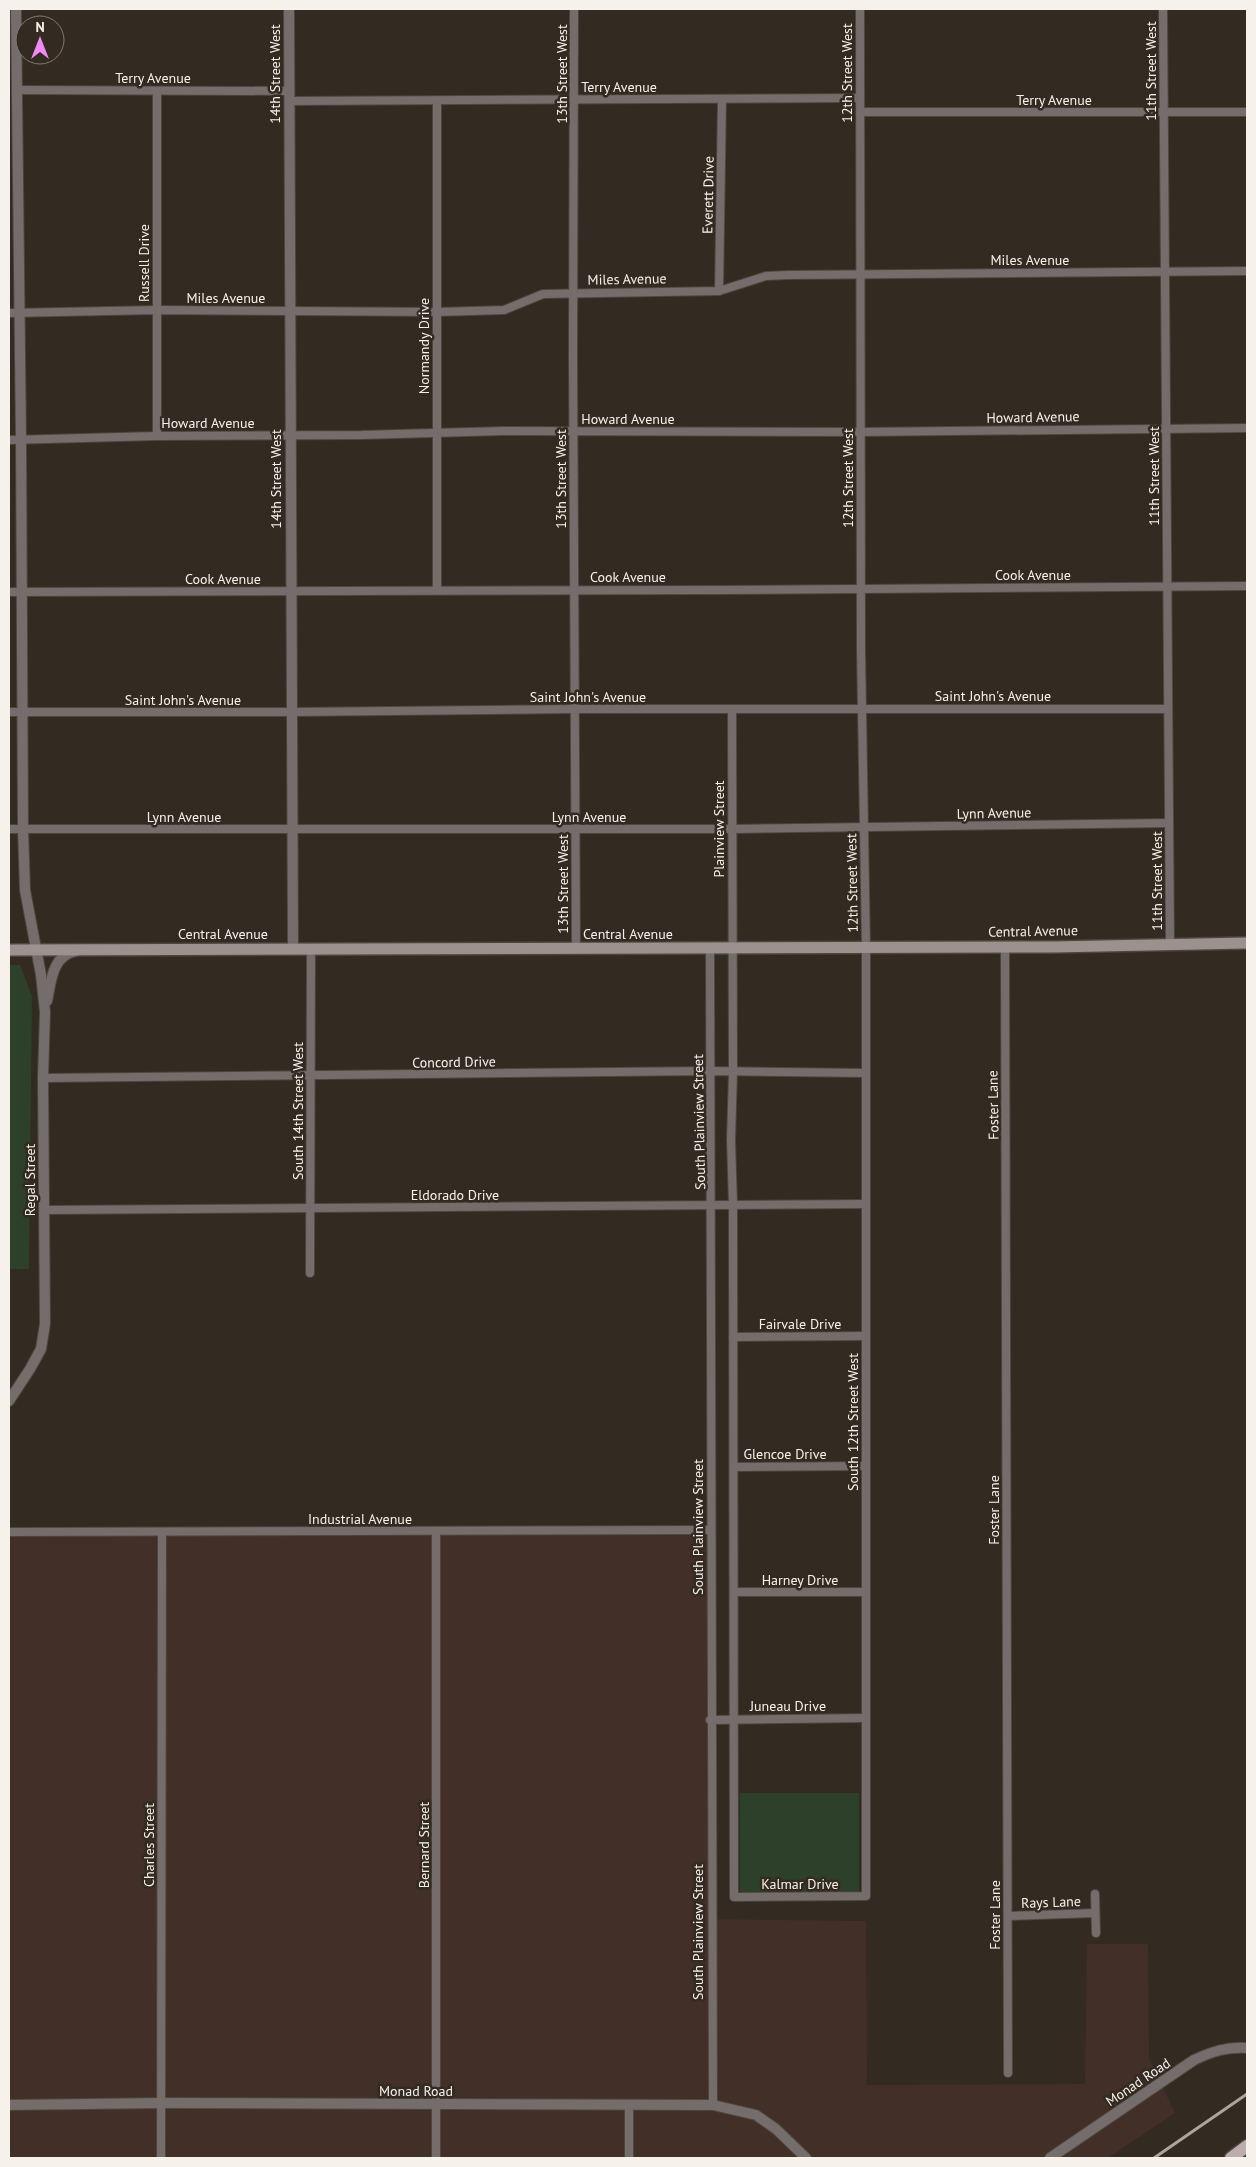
<svg xmlns="http://www.w3.org/2000/svg" width="1256" height="2167" font-family="'PT Sans',sans-serif">
<style>
.industrial{fill:#412f28}
.green{fill:#2d4029}
.lines{fill:none;stroke-linecap:round;stroke-linejoin:round}
.minor-casing{stroke:#4e463d;stroke-width:10}
.tertiary-casing{stroke:#4e463d;stroke-width:12}
.secondary-casing{stroke:#4e463d;stroke-width:14}
.primary-casing{stroke:#4e463d;stroke-width:15}
.minor{stroke:#746d6c;stroke-width:8}
.tertiary{stroke:#746d6c;stroke-width:10}
.secondary{stroke:#9d9190;stroke-width:11}
.primary{stroke:#bcadac;stroke-width:12}
.rail{stroke:#aca59e;stroke-width:3}
.labels{text-anchor:middle;dominant-baseline:central;stroke-width:5;stroke-linejoin:round;paint-order:stroke}
.street-label{font-size:14px;fill:#f7f1eb;stroke:#332a21}
</style>
<rect width="100%" height="100%" fill="#332a21"/>
<!-- industrial -->
<path class="industrial" d="M711,1530V1919L866,1921L867,2085L1085,2084L1087,1944H1148L1149,2058L1175,2113L1108,2158H9V1532Z"/>
<!-- green -->
<g class="green">
<path d="M9,965H20L32,996L29,1269H9Z"/>
<path d="M740,1793H859V1893L740,1894Z"/>
</g>
<g class="lines">
<defs>
<g id="minor">
<path d="M574,9L573,356L576,948"/>
<path d="M1163,9L1170,944"/>
<path d="M17,90L289,91"/>
<path d="M157,91V436"/>
<path d="M289,101L859,98"/>
<path d="M437,101V590"/>
<path d="M860,112H1247"/>
<path d="M719,291L722,99"/>
<path d="M9,313L157,310L437,312L504,310L543,294L719,291L766,276L788,275L1247,271"/>
<path d="M9,440L157,436L361,435L503,431L860,432L1247,428"/>
<path d="M9,592L718,590L1247,586"/>
<path d="M732,709L733,1072L731,1140L733,1205L734,1897L866,1896V947L861,651L860,9"/>
<path d="M9,712H292L575,709H1168"/>
<path d="M9,829H731L1169,823"/>
<path d="M1005,947L1008,2073"/>
<path d="M710,949C711,1334 709,1719 713,2105"/>
<path d="M43,1078L710,1071L866,1073"/>
<path d="M44,1210L866,1204"/>
<path d="M310,1273L311,949"/>
<path d="M733,1337L866,1336"/>
<path d="M734,1467L866,1466"/>
<path d="M9,1532L711,1530"/>
<path d="M734,1592H866"/>
<path d="M710,1720L866,1718"/>
<path d="M1095,1894L1096,1933"/>
<path d="M1008,1916L1095,1913"/>
<path d="M161,2158L162,1532"/>
<path d="M436,2158V1532"/>
<path d="M629,2158V2104"/>
</g>
<g id="tertiary">
<path d="M289,9L293,949"/>
<path d="M47,1001C51,982 52,955 76,951"/>
<path d="M9,1401L30,1369L41,1349L45,1324L43,1078L45,1012L41,975L25,890L23,829L21,440L16,9"/>
<path d="M9,2105L161,2103L713,2105L756,2115L776,2129L806,2158"/>
<path d="M1050,2158L1194,2060C1213,2051 1226,2047 1247,2048"/>
</g>
<path id="secondary" d="M9,950L1053,947L1247,943"/>
<path id="primary" d="M1231,2158L1247,2146"/>
</defs>
<!-- minor casing -->
<use href="#minor" class="minor-casing"/>
<!-- tertiary casing -->
<use href="#tertiary" class="tertiary-casing"/>
<!-- secondary casing -->
<use href="#secondary" class="secondary-casing"/>
<!-- primary casing -->
<use href="#primary" class="primary-casing"/>
<!-- minor -->
<use href="#minor" class="minor"/>
<!-- tertiary -->
<use href="#tertiary" class="tertiary"/>
<!-- secondary -->
<use href="#secondary" class="secondary"/>
<!-- primary -->
<use href="#primary" class="primary"/>
<!-- rail -->
<path class="rail" d="M1154,2158L1247,2094"/>
</g>
<g class="labels">
<!-- street labels -->
<g class="street-label">
<text transform="translate(1151 71) rotate(-90)">11th Street West</text>
<text transform="translate(847 73) rotate(-90)">12th Street West</text>
<text transform="translate(275 74) rotate(-90)">14th Street West</text>
<text transform="translate(562 74) rotate(-90)">13th Street West</text>
<text x="153" y="78">Terry Avenue</text>
<text x="619" y="87">Terry Avenue</text>
<text x="1054" y="100">Terry Avenue</text>
<text transform="translate(708 195) rotate(-89)">Everett Drive</text>
<text x="1030" y="260">Miles Avenue</text>
<text transform="translate(144 263) rotate(-90)">Russell Drive</text>
<text transform="translate(627 279) rotate(-1)">Miles Avenue</text>
<text x="226" y="298">Miles Avenue</text>
<text transform="translate(424 346) rotate(-90)">Normandy Drive</text>
<text transform="translate(1033 417) rotate(-1)">Howard Avenue</text>
<text x="628" y="419">Howard Avenue</text>
<text x="208" y="423">Howard Avenue</text>
<text transform="translate(1154 476) rotate(-90)">11th Street West</text>
<text transform="translate(848 478) rotate(-90)">12th Street West</text>
<text transform="translate(276 479) rotate(-90)">14th Street West</text>
<text transform="translate(561 479) rotate(-90)">13th Street West</text>
<text x="1033" y="575">Cook Avenue</text>
<text x="628" y="577">Cook Avenue</text>
<text x="223" y="579">Cook Avenue</text>
<text x="993" y="696">Saint John's Avenue</text>
<text x="588" y="697">Saint John's Avenue</text>
<text x="183" y="700">Saint John's Avenue</text>
<text transform="translate(994 813) rotate(-1)">Lynn Avenue</text>
<text x="184" y="817">Lynn Avenue</text>
<text x="589" y="817">Lynn Avenue</text>
<text transform="translate(719 829) rotate(-90)">Plainview Street</text>
<text transform="translate(1157 881) rotate(-90)">11th Street West</text>
<text transform="translate(852 883) rotate(-91)">12th Street West</text>
<text transform="translate(563 884) rotate(-90)">13th Street West</text>
<text transform="translate(1033 931) rotate(-1)">Central Avenue</text>
<text x="223" y="934">Central Avenue</text>
<text x="628" y="934">Central Avenue</text>
<text transform="translate(454 1062) rotate(-1)">Concord Drive</text>
<text transform="translate(993 1105) rotate(-91)">Foster Lane</text>
<text transform="translate(298 1111) rotate(-90)">South 14th Street West</text>
<text transform="translate(699 1122) rotate(-91)">South Plainview Street</text>
<text transform="translate(30 1180) rotate(-90)">Regal Street</text>
<text x="455" y="1195">Eldorado Drive</text>
<text x="800" y="1324">Fairvale Drive</text>
<text transform="translate(853 1422) rotate(-90)">South 12th Street West</text>
<text x="785" y="1454">Glencoe Drive</text>
<text transform="translate(994 1510) rotate(-90)">Foster Lane</text>
<text x="360" y="1519">Industrial Avenue</text>
<text transform="translate(698 1527) rotate(-90)">South Plainview Street</text>
<text x="800" y="1580">Harney Drive</text>
<text x="788" y="1706">Juneau Drive</text>
<text transform="translate(149 1845) rotate(-90)">Charles Street</text>
<text transform="translate(424 1845) rotate(-90)">Bernard Street</text>
<text x="800" y="1884">Kalmar Drive</text>
<text transform="translate(1051 1902) rotate(-2)">Rays Lane</text>
<text transform="translate(995 1915) rotate(-90)">Foster Lane</text>
<text transform="translate(698 1932) rotate(-90)">South Plainview Street</text>
<text transform="translate(1138 2082) rotate(-34)">Monad Road</text>
<text x="416" y="2091">Monad Road</text>
</g>
</g>
<!-- border -->
<rect width="1256" height="2167" fill="none" stroke="#f7f1eb" stroke-width="20"/>
<!-- north arrow -->
<g transform="translate(40 40)"><circle r="24" fill="#332a21" stroke="#817a72"/>
<path d="M0-4L9 19L0 12L-9 19Z" fill="#f08bf5"/>
<text y="-8" font-size="14" font-weight="bold" text-anchor="middle" fill="#f7f1eb">N</text>
</g>
</svg>
